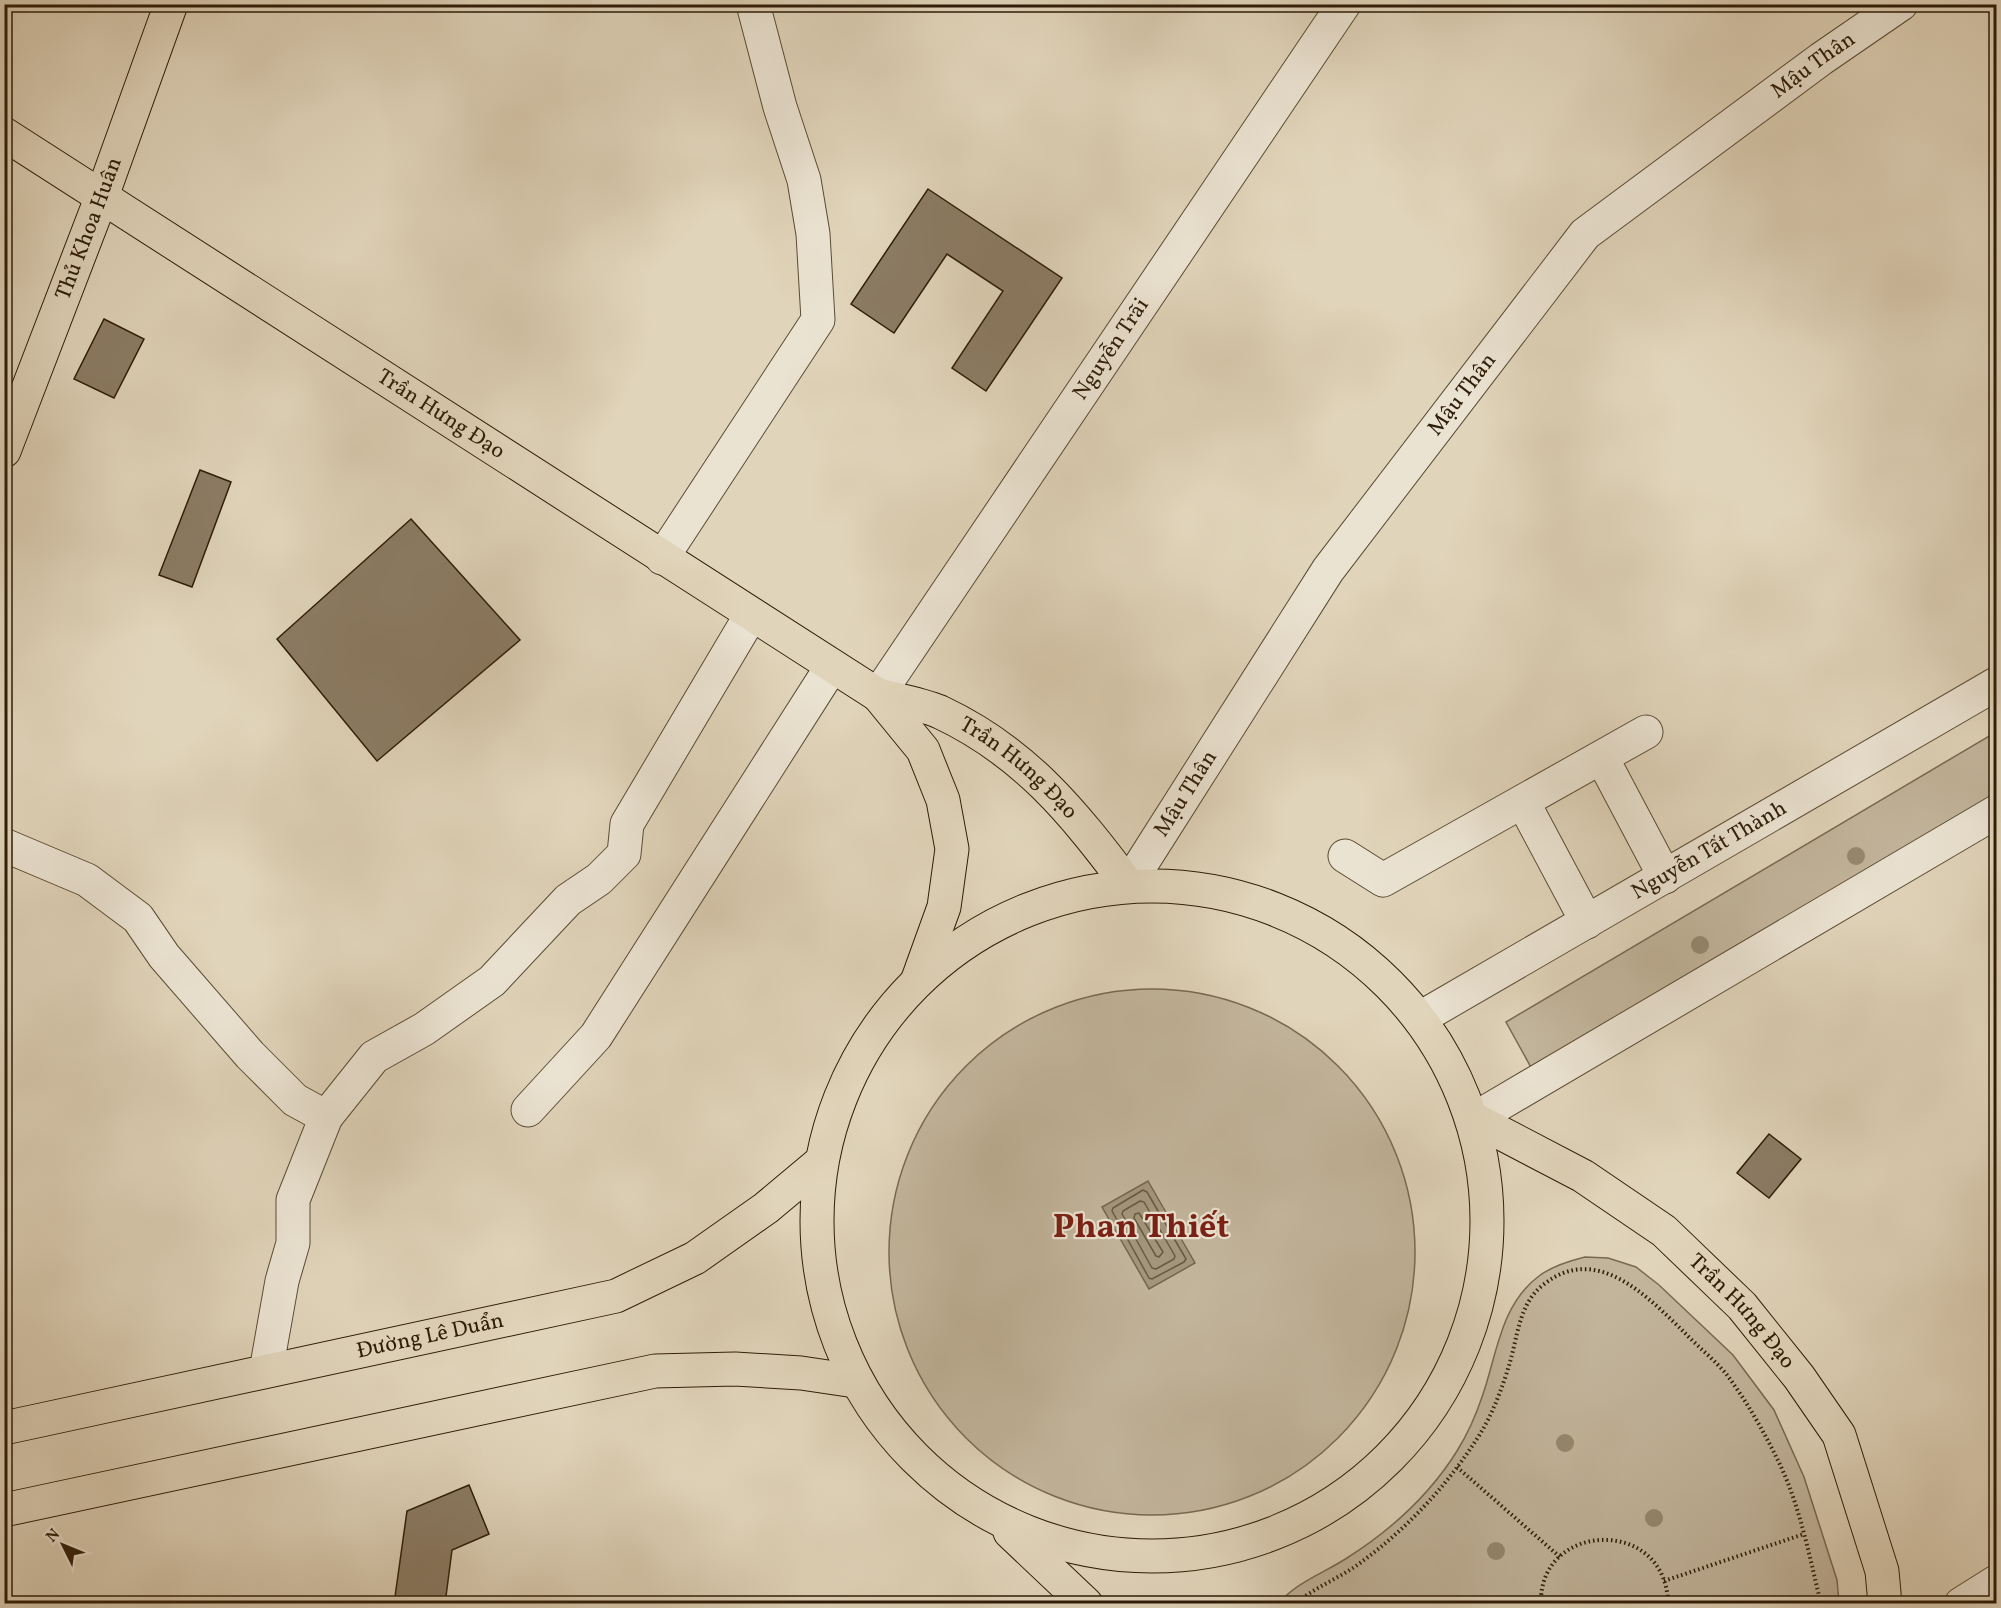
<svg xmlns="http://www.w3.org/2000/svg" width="2001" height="1608" font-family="Vollkorn,serif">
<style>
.green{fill:#c2b59c;stroke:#786952;stroke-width:1.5}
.water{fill:#a3967d;stroke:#74664e;stroke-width:1.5}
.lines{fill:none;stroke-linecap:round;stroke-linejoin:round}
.shore{stroke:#685a42;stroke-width:1.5}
.building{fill:#8b7c65;stroke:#2e1d08;stroke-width:1.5}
.minor-casing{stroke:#5a4b34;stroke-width:35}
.major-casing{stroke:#2e1d08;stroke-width:35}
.path{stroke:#2e1d08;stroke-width:4;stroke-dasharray:1.5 3;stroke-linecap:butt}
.minor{stroke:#ebe3d2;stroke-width:33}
.major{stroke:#e0d4ba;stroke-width:33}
.tree{fill:#968970}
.labels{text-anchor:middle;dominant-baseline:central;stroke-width:4.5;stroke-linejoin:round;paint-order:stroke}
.street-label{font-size:22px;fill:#2e1d08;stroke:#ebe3d2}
.town-label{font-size:34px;font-weight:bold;fill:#7a1f14;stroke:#ebe3d2}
</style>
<rect width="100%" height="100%" fill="#e0d4ba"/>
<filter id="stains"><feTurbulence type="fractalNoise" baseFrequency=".00333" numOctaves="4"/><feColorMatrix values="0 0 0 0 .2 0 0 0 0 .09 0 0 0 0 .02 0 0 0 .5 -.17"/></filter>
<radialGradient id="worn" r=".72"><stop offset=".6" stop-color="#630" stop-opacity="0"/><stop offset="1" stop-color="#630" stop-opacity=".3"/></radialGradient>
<!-- green -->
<g class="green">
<path d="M1996,732V805L1533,1071L1506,1022Z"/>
<circle cx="1152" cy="1252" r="263"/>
<path d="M1585,1257L1608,1258L1636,1267L1659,1285L1733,1355L1774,1410L1804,1477L1837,1580L1839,1603H1279C1297,1582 1324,1573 1347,1558C1391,1530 1429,1496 1457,1451C1467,1435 1476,1415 1482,1397C1497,1355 1500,1305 1539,1276C1552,1266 1569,1261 1585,1257Z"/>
</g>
<!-- water -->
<path class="water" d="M1148,1181L1195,1263L1149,1289L1102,1207Z"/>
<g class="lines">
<!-- shore -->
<g class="shore">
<path d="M1143,1190L1147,1192L1186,1259L1184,1262L1152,1279L1149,1278L1112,1211L1113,1208Z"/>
<path d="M1140,1201L1144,1202L1175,1256L1174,1259L1156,1269L1152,1268L1122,1214L1123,1211Z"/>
<path d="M1139,1213L1163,1252L1159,1257L1156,1256L1134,1218L1135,1214Z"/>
</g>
</g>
<!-- building -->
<g class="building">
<path d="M928,189L1062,278L986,391L952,368L1003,291L947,254L894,333L851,304Z"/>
<path d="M104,319L144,339L114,398L74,379Z"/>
<path d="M200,470L231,482L192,587L159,575Z"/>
<path d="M411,519L520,640L377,761L277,639Z"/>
<path d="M1769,1134L1801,1159L1769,1198L1737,1173Z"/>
<path d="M469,1485L489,1534L452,1550L445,1604H394L407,1511Z"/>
</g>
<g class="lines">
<defs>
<g id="minor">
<path d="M662,558L818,320L813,234L804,180L780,107L753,4"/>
<path id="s1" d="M878,695L1344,4"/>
<path d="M1602,758L1665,877"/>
<path d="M1523,802L1587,922"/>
<path d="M4,845L87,880L138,918L164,956L250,1055L295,1100L326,1117"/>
<path d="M1345,856L1383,880L1646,732"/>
<path id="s2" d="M1128,885L1328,570L1585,234L1821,59L1901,4"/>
<path id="s3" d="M1422,1017L1996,684"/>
<path d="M528,1110L596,1036L832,666"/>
<path d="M1474,1119L1996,812"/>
<path d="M266,1371L282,1281L293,1243V1200L326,1117L374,1057L424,1029L492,981L568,900L599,879L624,854L627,824L751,615"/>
<path d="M1961,1604L1996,1582"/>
</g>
<g id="major">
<path id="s4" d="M4,134L878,695C898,700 921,704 940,712C1025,752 1073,812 1128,885"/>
<path id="s5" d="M4,451L102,196L171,4"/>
<path d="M878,695L923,750L943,800L952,849L944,907L918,979"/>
<circle cx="1152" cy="1221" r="335"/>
<path id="s6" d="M1474,1119L1583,1176L1664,1231L1742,1306L1799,1377L1839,1435L1882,1571L1885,1604"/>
<path id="s7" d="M4,1428L616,1296L695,1258L766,1208L821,1162"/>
<path d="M4,1510L655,1371L735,1369L801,1373L855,1381"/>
<path d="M1010,1532L1086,1604"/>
</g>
</defs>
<!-- minor casing -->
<use href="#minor" class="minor-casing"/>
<!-- major casing -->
<use href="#major" class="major-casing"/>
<!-- path -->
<g class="path">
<path d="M1457,1467L1560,1557"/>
<path d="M1664,1581L1804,1534"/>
<path d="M1295,1604C1316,1586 1343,1577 1364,1560C1410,1526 1450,1482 1480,1434C1493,1413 1503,1386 1510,1362C1518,1335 1519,1304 1543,1285C1596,1242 1647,1296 1685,1333C1698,1347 1715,1360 1727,1375C1748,1403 1767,1437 1782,1469C1801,1511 1810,1559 1821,1604"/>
<path d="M1541,1604C1538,1521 1667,1516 1668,1604"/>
</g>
<!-- minor -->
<use href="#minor" class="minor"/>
<!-- major -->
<use href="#major" class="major"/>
</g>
<!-- trees -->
<g class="tree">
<circle cx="1856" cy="856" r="9"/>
<circle cx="1700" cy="945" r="9"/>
<circle cx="1565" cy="1443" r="9"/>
<circle cx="1654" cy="1518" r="9"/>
<circle cx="1496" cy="1551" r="9"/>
</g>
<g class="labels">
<!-- street labels -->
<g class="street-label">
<text stroke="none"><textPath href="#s2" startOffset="1080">Mậu Thân</textPath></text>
<text stroke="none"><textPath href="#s5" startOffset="238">Thủ Khoa Huân</textPath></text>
<text stroke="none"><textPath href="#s1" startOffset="417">Nguyễn Trãi</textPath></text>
<text stroke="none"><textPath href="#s2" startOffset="594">Mậu Thân</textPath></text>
<text stroke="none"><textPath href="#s4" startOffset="519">Trần Hưng Đạo</textPath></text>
<text stroke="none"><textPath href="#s4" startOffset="1200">Trần Hưng Đạo</textPath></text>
<text stroke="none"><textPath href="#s2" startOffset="108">Mậu Thân</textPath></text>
<text stroke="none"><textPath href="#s3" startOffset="332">Nguyễn Tất Thành</textPath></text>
<text stroke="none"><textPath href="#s6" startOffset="333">Trần Hưng Đạo</textPath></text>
<text stroke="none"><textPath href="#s7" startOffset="436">Đường Lê Duẩn</textPath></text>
</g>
<!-- town labels -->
<g class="town-label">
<text x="1141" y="1228">Phan Thiết</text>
</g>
</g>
<!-- margin -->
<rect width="2001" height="1608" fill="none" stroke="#e0d4ba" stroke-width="24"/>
<rect x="6" y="6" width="1989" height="1596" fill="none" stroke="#2e1d08" stroke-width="3"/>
<rect x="12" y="12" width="1977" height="1584" fill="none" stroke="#2e1d08" stroke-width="1.5"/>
<!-- north arrow -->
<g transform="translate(63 1545) rotate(313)" stroke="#ebe3d2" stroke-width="4.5" paint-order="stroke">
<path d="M0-4.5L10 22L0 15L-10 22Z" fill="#2e1d08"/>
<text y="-9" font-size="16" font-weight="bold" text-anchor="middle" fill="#2e1d08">N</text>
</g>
<rect width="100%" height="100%" filter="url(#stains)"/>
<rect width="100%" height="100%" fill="url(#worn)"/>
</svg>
